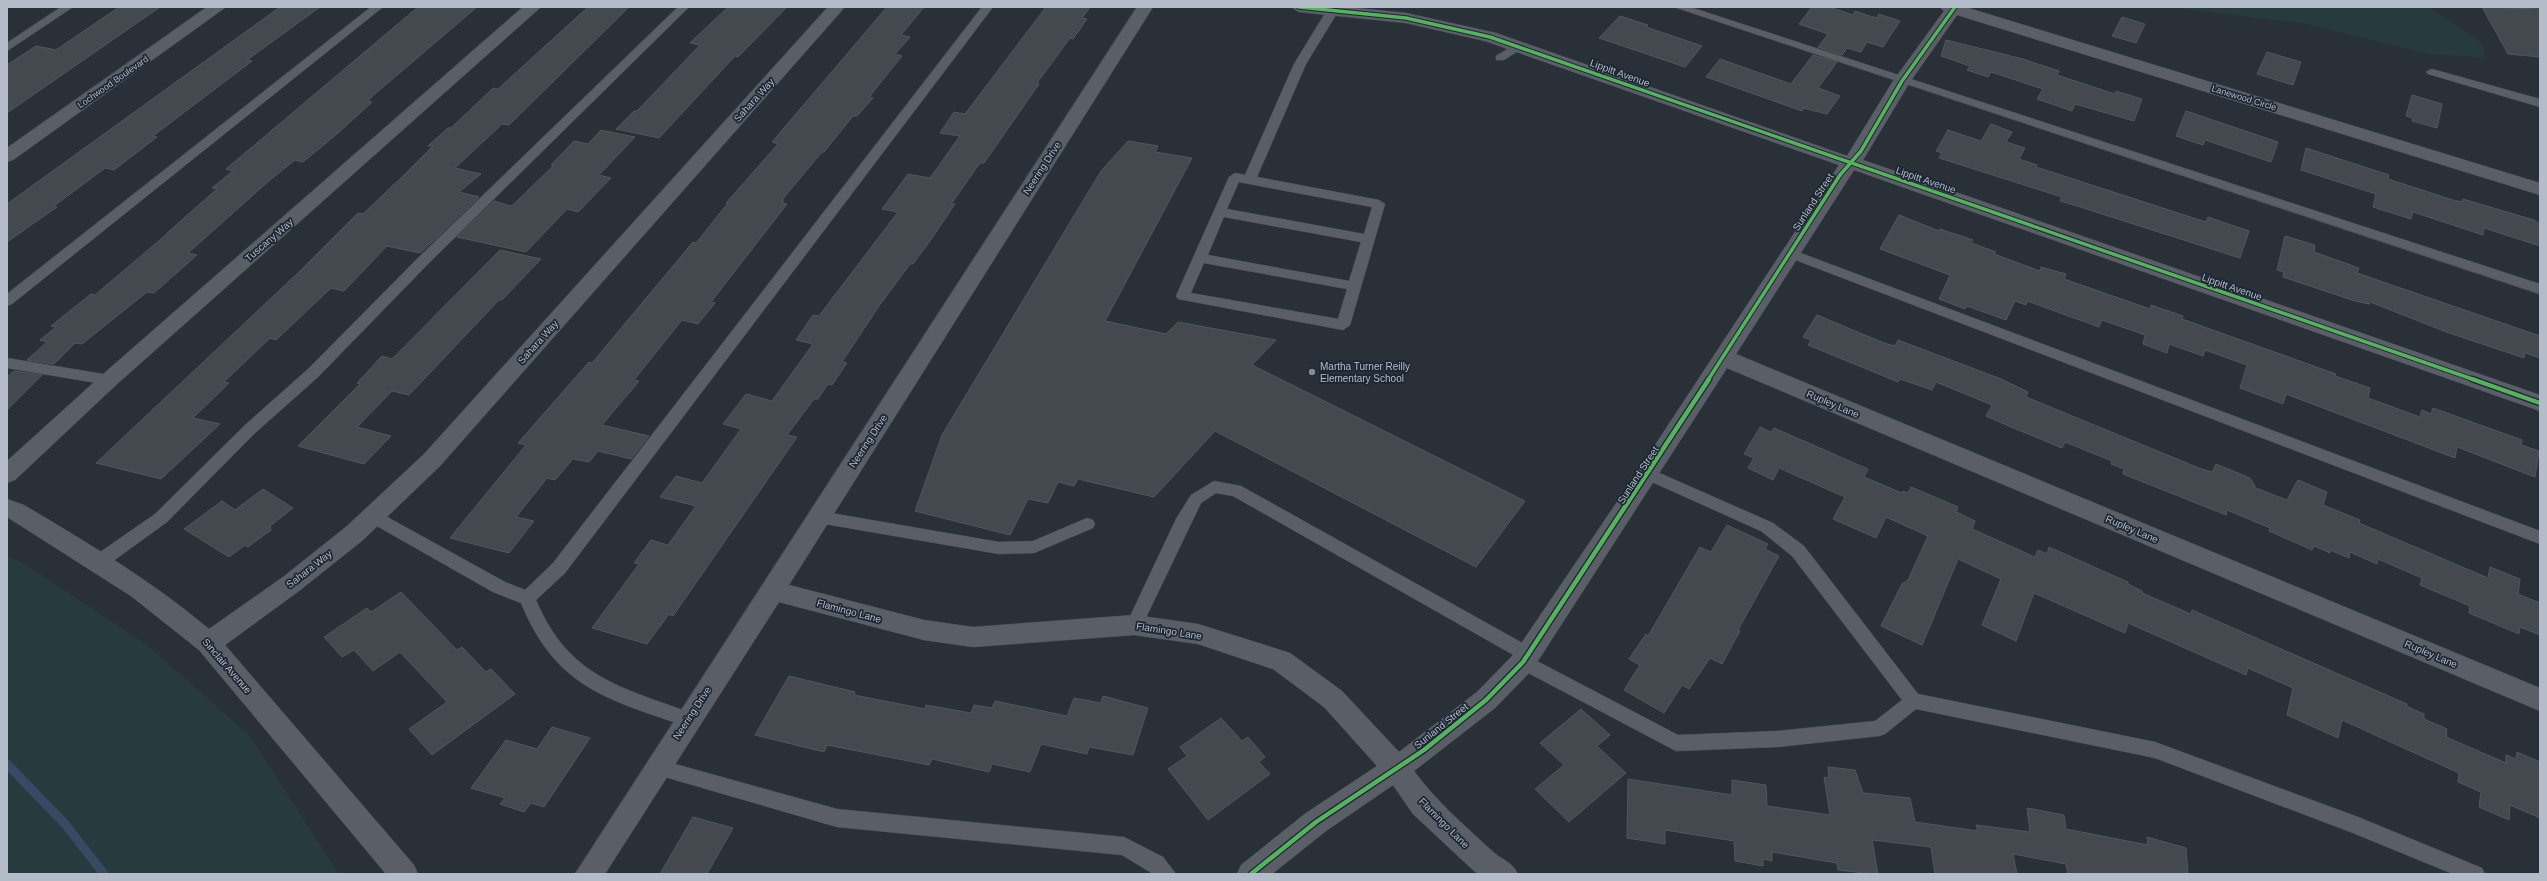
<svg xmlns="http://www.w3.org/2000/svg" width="2547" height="881" font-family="Helvetica,sans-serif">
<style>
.green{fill:#273a3e}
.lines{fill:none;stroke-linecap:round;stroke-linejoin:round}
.stream{stroke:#384963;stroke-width:9}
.building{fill:#444950;stroke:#52575f}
.service-casing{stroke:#484c53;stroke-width:1}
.minor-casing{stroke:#484c53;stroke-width:1}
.tertiary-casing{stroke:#484c53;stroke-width:1}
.service{fill:#5a5e66;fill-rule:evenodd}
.minor{fill:#5a5e66;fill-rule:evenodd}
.tertiary{fill:#5a5e66;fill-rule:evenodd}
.cycleway-far1-casing{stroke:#1d2633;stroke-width:5.5}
.cycleway-casing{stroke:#1d2633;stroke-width:7}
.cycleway-far1{stroke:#56b35d;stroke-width:3.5}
.cycleway{stroke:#56b35d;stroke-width:4.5}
.poi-dot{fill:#848b96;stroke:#1d2633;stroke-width:1.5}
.labels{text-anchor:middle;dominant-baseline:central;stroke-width:3.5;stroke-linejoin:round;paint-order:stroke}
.far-street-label{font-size:9px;fill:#b4bcc9;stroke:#1d2633}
.street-label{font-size:10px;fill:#b4bcc9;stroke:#1d2633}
.poi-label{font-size:10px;fill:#b4bcc9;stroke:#1d2633;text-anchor:start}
</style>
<rect width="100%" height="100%" fill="#2a3038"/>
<!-- green -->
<g class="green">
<path d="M2166,7H2429L2482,43L2485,58L2429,54L2301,23Z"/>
<path d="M7,556L23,563L146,644L249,735L339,874H7Z"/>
</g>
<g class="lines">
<!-- stream -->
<path class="stream" d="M7,764L65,824L104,874"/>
</g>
<!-- building -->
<g class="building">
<path d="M119,7H160L7,113V65L36,46L56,50Z"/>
<path d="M280,7H320L247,60L252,61L153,136L157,137L114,170L105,168L54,206L57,207L7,242V204Z"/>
<path d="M418,7H477L369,99L368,101L372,102L337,134L303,162L295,160L270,180L188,253L197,255L154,293L147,292L82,344L75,343L54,364L27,360L47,342L40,340L56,327L51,326L91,294L95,295L168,233H167L217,189L212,188L233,171L226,169Z"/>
<path d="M588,7H629L509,125L502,124L455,168L481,174L459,192L479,197L441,234L420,253L387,246L344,291L331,288L276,340L270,338L224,382L229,383L193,418L220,424L161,479L96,463L300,271L358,213L363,214L405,174L433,146H428L448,128H451L493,88L498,89Z"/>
<path d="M728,7H787L738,57L735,56L659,138L616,129L634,111H637L700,45L690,43Z"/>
<path d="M887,7H924L901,35L910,37L895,54L902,56L869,97L873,98L857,116H853L824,152H822L781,201H784L782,203L787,204L711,302L715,303L698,324L682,320L634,380L639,381L602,425L649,436L631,459L598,451L589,462L573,459L555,480L547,478L516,517L534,521L509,553L450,538L526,445L518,443L589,362L592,363L693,242L696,243L728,203H726L778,144L772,142Z"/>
<path d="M1046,7H1090L1082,18L1087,19L1073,39L1070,38L1037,83L1039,84L984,163H980L951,204H955L930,241L913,264H910L879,306L842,362L847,363L832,385L828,384L818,399H814L787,435L797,437L673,616L669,614L647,644L592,628L639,564L634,563L651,540L668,545L696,506L660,497L676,476L702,483L741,429L723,424L746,394L772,401L813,344L796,340L813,315L819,316L898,212L882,209L908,174L930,178L960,136L940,133L954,112L965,114Z"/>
<path d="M1812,7H1829L1853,15L1855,11L1876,18L1879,14L1900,21L1883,47L1867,42L1861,52L1847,48L1842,55L1818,47L1828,34L1799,24Z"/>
<path d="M2482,7L2540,9V57L2508,54Z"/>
<path d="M1620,16L1648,25L1646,27L1702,46L1685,67L1599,38Z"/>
<path d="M2122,17L2145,24L2136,43L2112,36Z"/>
<path d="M1946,40L2023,59L2059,71L2057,75L2115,94L2116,91L2142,99L2134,121L2075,104L2072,111L2037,99L2043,89L1991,72L1988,77L1967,70L1970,66L1941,56Z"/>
<path d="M2267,52L2301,62L2293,85L2257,74Z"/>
<path d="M1813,55L1837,62L1818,88L1840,96L1827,114L1803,108L1802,111L1706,77L1720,59L1791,84Z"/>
<path d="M2412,95L2442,104L2437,128L2412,121L2413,118L2406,116Z"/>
<path d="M2186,111L2278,142L2271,162L2205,140L2203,145L2176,136Z"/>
<path d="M1991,124L2012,132L2006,142L2025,148L2019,159L2037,165L2036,167L2206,222L2208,217L2249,231L2240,258L2080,207L2060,201L2062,197L1939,158L1942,153L1936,151L1948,130L1981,141Z"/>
<path d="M601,130L635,137L599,175L611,178L578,212L567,209L526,252L457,237L494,201L511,206L514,204L553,166L551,165L574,141L588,144Z"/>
<path d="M1128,141L1158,146L1155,152L1192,158L1105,321L1166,334L1178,322L1276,340L1252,365L1525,501L1476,567L1215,431L1154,497L1078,479L1074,486L1058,482L1048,503L1028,499L1010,535L915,511L942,435L1101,171Z"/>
<path d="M2306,148L2389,175L2388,179L2453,200L2462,202L2463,199L2534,220L2540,224V246L2484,228L2483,235L2413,212L2411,219L2373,207L2376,194L2301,170Z"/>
<path d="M1899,215L1939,231L1940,229L1973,240L1971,243L1996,252L1994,254L2040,271L2041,267L2066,274L2064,279L2150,309L2151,305L2183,316L2182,319L2336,374L2335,376L2370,388L2368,398L2420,417L2422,410L2431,414L2433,408L2522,440L2521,445L2539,451L2535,477L2457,447L2455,458L2286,394L2283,404L2240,388L2247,365L2205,350L2203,356L2169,344L2167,353L2143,344L2145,335L2102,320L2099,327L2027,301L2026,305L2015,301L2006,320L1967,306L1965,309L1939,299L1950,275L1880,249Z"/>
<path d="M2285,236L2315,245L2314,252L2359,268L2357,273L2540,336V358L2525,353L2524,358L2449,333L2370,302L2369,304L2355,301L2283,277L2284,272L2277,270Z"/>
<path d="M500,250L541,259L502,300H499L409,395L392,391L357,427L391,436L364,464L298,446L360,384L357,383L382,356L392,359Z"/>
<path d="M1817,315L1884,343L1895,346L1898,340L2001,379L2028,392L2026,397L2199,468L2212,472L2216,464L2250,478L2256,488L2287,500L2298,480L2327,492L2323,505L2360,520L2359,523L2488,578L2490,567L2520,579L2518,594L2540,603V635L2520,627L2519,634L2469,613L2470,606L2420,585L2422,578L2378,559L2377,564L2350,552L2349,558L2330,550V553L2314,546L2312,550L2269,531L2270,528L2227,510L2226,515L2123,474L2124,469L2111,464L2112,461L2065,442L2062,448L2011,427L1986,416L1992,405L1936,382L1932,390L1900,379L1898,382L1808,345L1811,340L1803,337Z"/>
<path d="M14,371L42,375L7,410V377Z"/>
<path d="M1760,427L1771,432L1774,428L1868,469L1864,477L1902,493L1903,491L1908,493L1911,487L1958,507L1956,512L1975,521L1972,529L2035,557L2038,550L2047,554L2049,547L2128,582V584L2142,591V593L2191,614L2192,610L2407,704L2406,706L2424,714V719L2447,729L2446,737L2506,763V755L2516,759L2517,752L2540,762V818L2510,805L2509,820L2479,807L2481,792L2458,782L2459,773L2342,720L2338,738L2287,715L2293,688L2248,668L2246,675L2128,623L2125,633L2034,593L2016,641L1982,625L2001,579L1958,559L1922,645L1881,626L1902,584L1908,580L1928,536L1886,517L1876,538L1833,519L1845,497L1779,468L1773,480L1748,468L1754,458L1744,454Z"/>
<path d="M263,489L293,508L270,526L271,530L248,547L245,545L229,557L184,529L222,501L235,510Z"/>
<path d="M1727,525L1768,544L1765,549L1779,556L1738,630L1740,631L1722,664L1710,658L1689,689L1682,685L1664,713L1624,690L1640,665L1629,659L1646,634L1648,636L1700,547L1711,552Z"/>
<path d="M401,592L457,650L462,647L486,672L491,669L515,694L432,755L409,729L447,702L400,652L373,671L354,650L342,657L324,637L367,608L371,612Z"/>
<path d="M789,676L855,692L854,695L925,709L926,705L971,713L974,705L992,708L995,701L1067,716L1074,698L1101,703L1103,696L1148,708L1133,755L1089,747L1087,754L1041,744L1030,772L992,764L989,772L932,759L929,765L827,745L824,752L755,735Z"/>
<path d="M1581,709L1610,735L1597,746L1626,773L1569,822L1535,789L1564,765L1540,743Z"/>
<path d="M1221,718L1242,741L1248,737L1265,757L1259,762L1270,774L1208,820L1168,769L1187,756L1180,747Z"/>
<path d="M552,727L590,738L544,807L531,803L524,812L500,804L505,798L471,788L506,740L537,749Z"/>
<path d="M1828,767L1855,770L1863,793L1910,798L1915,822L1978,831L1976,825L2030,832L2027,808L2064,815L2066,829L2148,845L2147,837L2186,848L2188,874H2068L2066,864L2013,854L2017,874H1935L1931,847L1872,840L1878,874H1874L1838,870L1837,863L1772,852V861L1763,859V866L1735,861L1734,841L1665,830V844L1627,838L1628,779L1732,795V780L1766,785L1767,806L1830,815L1824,777L1829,778Z"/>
<path d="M693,817L733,828L707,874H660Z"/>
</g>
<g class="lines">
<defs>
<g id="service">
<path d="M61,7H73L7,51V43Z"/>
<path d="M371,7H383L12,304L7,306V294Z"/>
<path d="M678,7H689L429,263L318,377L254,434L167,522L105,567L99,569L93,567L91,562L93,557L155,514L244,426L308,369L419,257Z"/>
<path d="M982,7H993L565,573L536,600C569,678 621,687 694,714L697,719L694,724L688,727C607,699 556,688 521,603L493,592L368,521L366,517L368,513L374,511L380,513L505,582L525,590L553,563Z"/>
<path d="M1332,7L1339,10L1306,64L1257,177L1379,200L1385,204L1350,325L1343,330L1178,299L1176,296L1229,177L1235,173L1245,175L1294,64L1327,10ZM1239,182L1249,184L1372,207L1364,234L1227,209ZM1224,217L1361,242L1349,281L1208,255ZM1204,263L1347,289L1338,319L1191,293Z"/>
<path d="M1674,7H1690L2540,284V294Z"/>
<path d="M1520,42L1526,45L1524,47L1504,60H1496V56Z"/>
<path d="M2432,69L2540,99V107L2428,74L2426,72Z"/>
<path d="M1790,249L2540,531V544L1785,256L1783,253L1785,250Z"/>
<path d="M7,358L109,375L116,380L109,385L7,368Z"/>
<path d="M1648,468L1773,523L1804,546L1918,694L2155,742L2358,817L2482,868L2485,874H2453L2353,833L2155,758L1916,709L1885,734L1879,736L1777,747L1676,751L1517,667L1514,662L1517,657L1233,496L1216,493L1201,503L1140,630L1134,632L1128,630L1126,625L1176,519L1191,495L1214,481L1241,486L1535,650L1537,655L1535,660L1678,735L1777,731L1875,721L1902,700L1792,556L1761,531L1643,478L1640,474L1643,470Z"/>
<path d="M819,511L999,542L1033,541L1087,518L1093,520L1095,524L1093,528L1034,553L999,554L819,523L813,521L811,517L813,513Z"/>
<path d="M657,759L837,809L1124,837L1163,857L1176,874H1153L1122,855L837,827L651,773L648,767L651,761Z"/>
</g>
<g id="minor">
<path d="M523,7H541L116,385L15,480L7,483V461L102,375Z"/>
<path d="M828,7H845L440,466L363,540L299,591L225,645L414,865L418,874H386L199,650L131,596L7,517V499L24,505C88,543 152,581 209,629L283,577L347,526L424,454Z"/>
<path d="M1137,7H1153L789,585L924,620L973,627L1134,615L1198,624L1290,653L1342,691L1399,752L1477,692L1514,654L1640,468L1839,165L1485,41L1406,23L1299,12L1291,7H1346L1406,13L1496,33L1847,156L1893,81L1944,11L1940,7H1965L2540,183V195L1957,15L1910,82L1863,160L2540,395V411L1854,170L1736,354L2540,688V711L1727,368L1532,670L1495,708L1414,771C1436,801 1464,825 1491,850C1501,860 1512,861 1518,874H1479L1474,871L1413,814L1393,785L1326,831L1272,874H1237L1241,865L1306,813L1377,766L1324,707L1273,669L1198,644L1134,635L973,647L924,640L779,602L605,874H575Z"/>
</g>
<path id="tertiary" d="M207,7H226L13,160L7,162V148Z"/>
</defs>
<!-- service casing -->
<use href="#service" class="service-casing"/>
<!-- minor casing -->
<use href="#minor" class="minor-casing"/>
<!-- tertiary casing -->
<use href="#tertiary" class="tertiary-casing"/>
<!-- service -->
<use href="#service" class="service"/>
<!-- minor -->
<use href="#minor" class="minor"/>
<!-- tertiary -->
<use href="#tertiary" class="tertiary"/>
<defs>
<g id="cycleway-far1">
<path d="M1299,7L1406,18L1490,37L2475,380"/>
<path d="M1708,380L1840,175L1861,151L1902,81L1955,7"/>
</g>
<g id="cycleway">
<path d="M2472,379L2540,403"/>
<path d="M1251,874L1316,822L1424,750L1486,700L1523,662L1709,379"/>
</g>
</defs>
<!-- cycleway-far1 casing -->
<use href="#cycleway-far1" class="cycleway-far1-casing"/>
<!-- cycleway casing -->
<use href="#cycleway" class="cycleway-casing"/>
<!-- cycleway-far1 -->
<use href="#cycleway-far1" class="cycleway-far1"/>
<!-- cycleway -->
<use href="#cycleway" class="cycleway"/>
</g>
<!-- markers -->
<circle class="poi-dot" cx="1312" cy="372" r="4"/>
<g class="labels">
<!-- far-street labels -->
<g class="far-street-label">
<text transform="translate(113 82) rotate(-35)">Lochwood Boulevard</text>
<text transform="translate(2244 98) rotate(17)">Lanewood Circle</text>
</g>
<!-- street labels -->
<g class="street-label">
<text transform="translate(1620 73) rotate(20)">Lippitt Avenue</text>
<text transform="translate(754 100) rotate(-48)">Sahara Way</text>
<text transform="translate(1042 168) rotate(-57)">Neering Drive</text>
<text transform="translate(1926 180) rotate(19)">Lippitt Avenue</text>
<text transform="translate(1813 202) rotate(-57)">Sunland Street</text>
<text transform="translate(269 240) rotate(-41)">Tuscany Way</text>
<text transform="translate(2232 287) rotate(19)">Lippitt Avenue</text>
<text transform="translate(538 342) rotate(-48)">Sahara Way</text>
<text transform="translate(1833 404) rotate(23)">Rupley Lane</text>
<text transform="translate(868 441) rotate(-57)">Neering Drive</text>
<text transform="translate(1638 475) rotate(-57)">Sunland Street</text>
<text transform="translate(2132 529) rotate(23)">Rupley Lane</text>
<text transform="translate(309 569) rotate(-38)">Sahara Way</text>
<text transform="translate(849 611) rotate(15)">Flamingo Lane</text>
<text transform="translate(1169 631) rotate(9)">Flamingo Lane</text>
<text transform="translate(2431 654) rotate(23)">Rupley Lane</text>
<text transform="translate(227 666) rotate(49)">Sinclair Avenue</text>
<text transform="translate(692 713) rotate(-57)">Neering Drive</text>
<text transform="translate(1441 726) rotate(-39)">Sunland Street</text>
<text transform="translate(1444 823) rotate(45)">Flamingo Lane</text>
</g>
<!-- poi labels -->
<g class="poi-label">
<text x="1320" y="366">Martha Turner Reilly<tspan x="1320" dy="12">Elementary School</tspan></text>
</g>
</g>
<!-- border -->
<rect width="2547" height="881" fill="none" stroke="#b4bcc9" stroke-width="16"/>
</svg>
